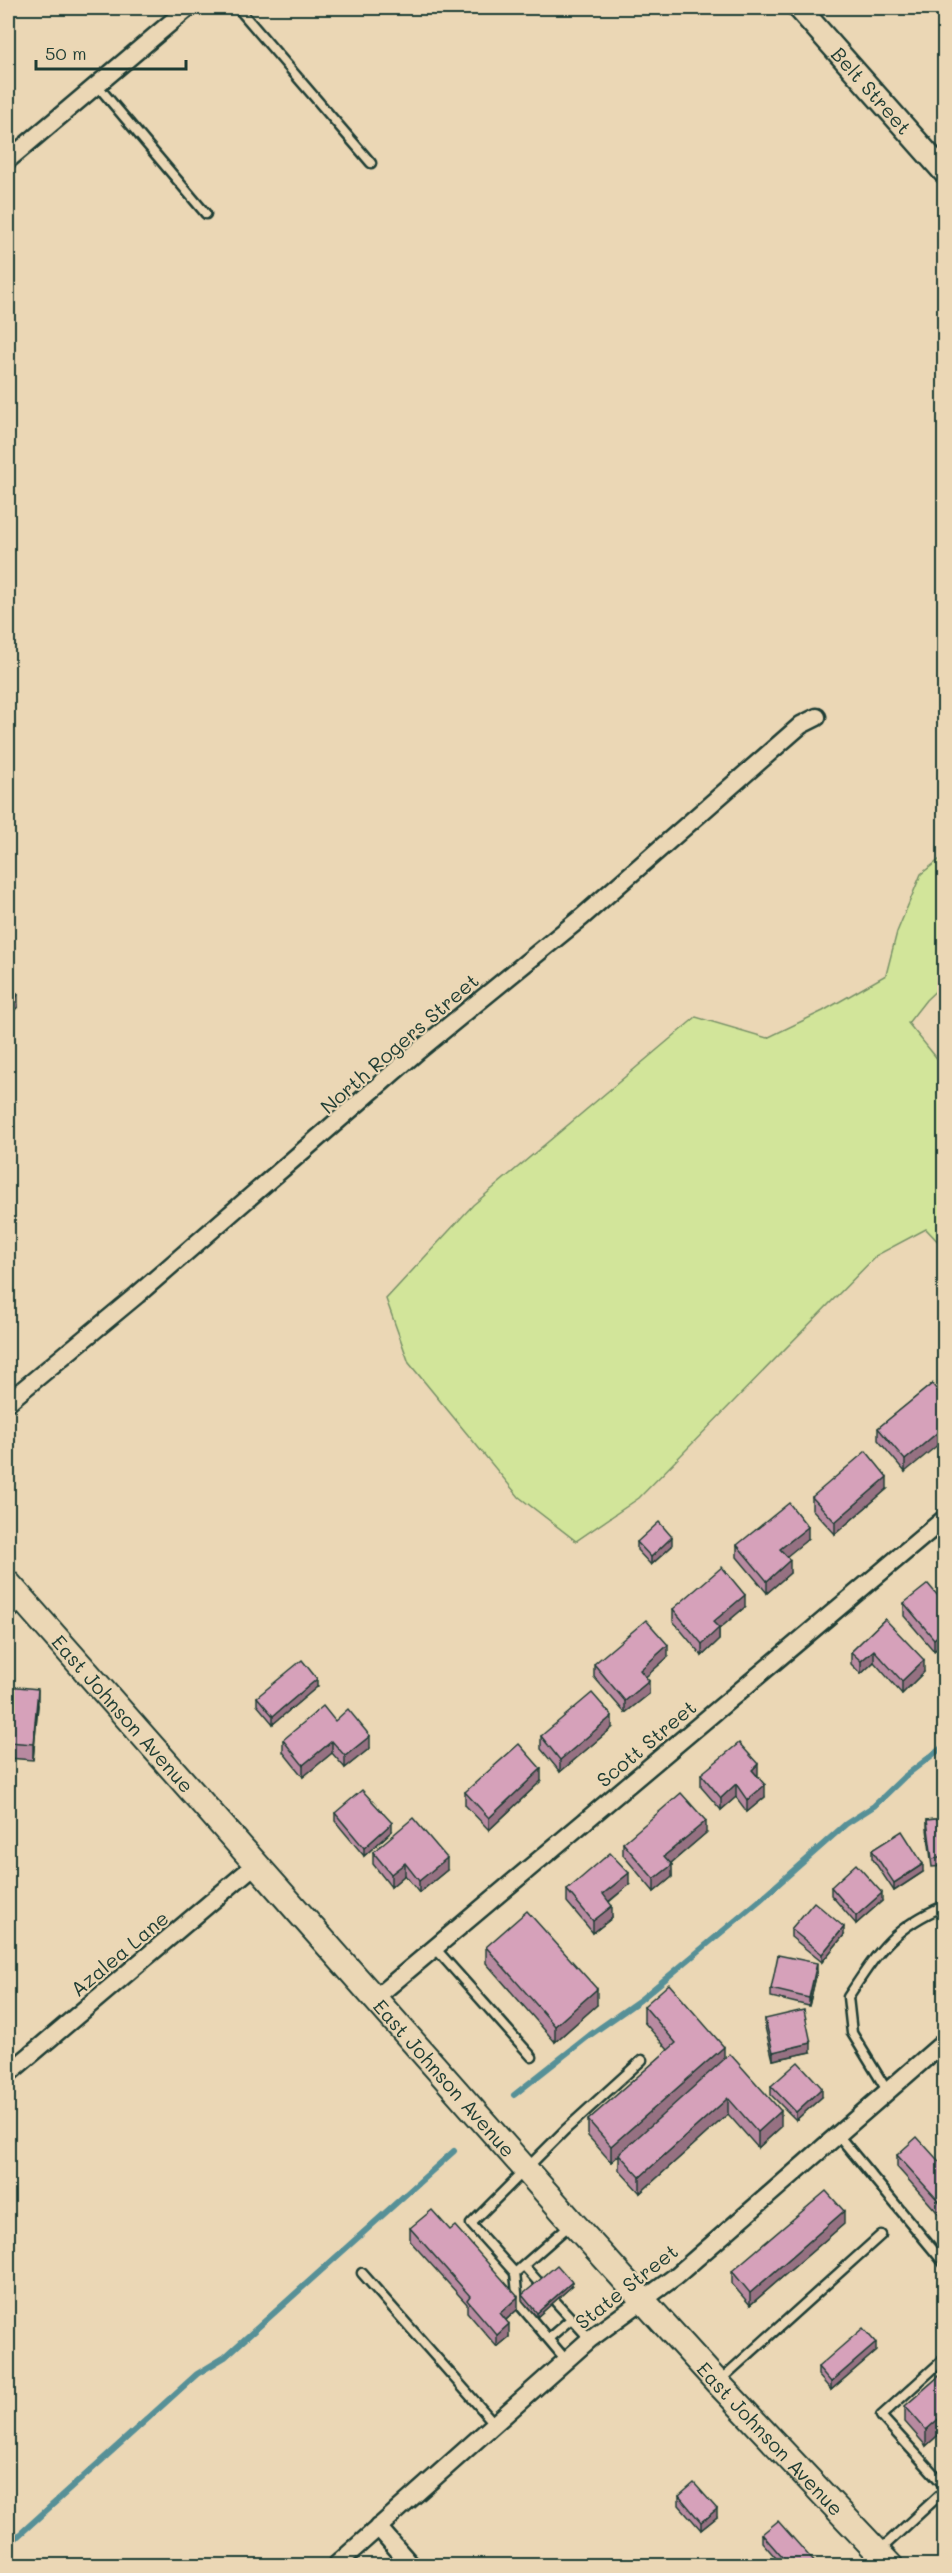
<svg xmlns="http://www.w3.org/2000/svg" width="952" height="2573" font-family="Mali,sans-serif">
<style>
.green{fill:#d2e59a;stroke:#789167;stroke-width:1.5}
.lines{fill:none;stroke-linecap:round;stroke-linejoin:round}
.stream{stroke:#569097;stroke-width:6}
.service-casing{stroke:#1f3d34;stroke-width:13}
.minor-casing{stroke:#1f3d34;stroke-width:21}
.tertiary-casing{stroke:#1f3d34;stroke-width:26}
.secondary-casing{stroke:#1f3d34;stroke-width:28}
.service{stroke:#ebd7b5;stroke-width:8}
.minor{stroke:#ebd7b5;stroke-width:16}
.tertiary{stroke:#ebd7b5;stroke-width:21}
.secondary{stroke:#ebd7b5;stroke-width:24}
.wall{fill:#b88aa0;stroke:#1f3d34;stroke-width:1.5}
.shaded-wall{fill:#967182;stroke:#1f3d34;stroke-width:1.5}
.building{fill:#d6a1ba;stroke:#1f3d34;stroke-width:1.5}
.labels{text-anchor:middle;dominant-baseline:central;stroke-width:4.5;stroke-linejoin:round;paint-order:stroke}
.street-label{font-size:20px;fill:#1f3d34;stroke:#ebd7b5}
</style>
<rect width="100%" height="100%" fill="#ebd7b5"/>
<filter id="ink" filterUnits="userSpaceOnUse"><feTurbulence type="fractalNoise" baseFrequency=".0167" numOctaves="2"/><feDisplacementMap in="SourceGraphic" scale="12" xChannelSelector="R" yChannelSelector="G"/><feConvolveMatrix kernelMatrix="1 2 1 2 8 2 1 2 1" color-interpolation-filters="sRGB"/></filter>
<g filter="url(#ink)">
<!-- green -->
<path class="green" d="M944,856V983L926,1000L908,1023L944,1067V1248L926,1229L877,1255L639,1498L576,1541L519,1497L409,1363L386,1299L473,1205L696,1017L767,1038L823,1011L886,975L897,932L921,874Z"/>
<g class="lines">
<!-- stream -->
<g class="stream">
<path d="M514,2095L590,2035L640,2000L759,1901L846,1824L874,1806L904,1777L944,1746"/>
<path d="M8,2545L197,2374L225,2357L454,2151"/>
</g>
<defs>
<g id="service">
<path d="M238,8L371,163"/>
<path d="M97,85L206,214"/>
<path d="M435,1948L532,2057"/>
<path d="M888,2092L852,2033L848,1997C878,1952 892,1928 944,1906"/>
<path d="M838,2135L944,2263"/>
<path d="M572,2223L515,2273L471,2224L565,2130L642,2060"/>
<path d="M524,2266L540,2284"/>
<path d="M362,2273L494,2423"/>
<path d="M515,2273L518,2303L566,2360"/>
<path d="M555,2301L590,2339"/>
<path d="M549,2338L571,2319"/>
<path d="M944,2359L881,2416L944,2485"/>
<path d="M718,2382L881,2235"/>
<path d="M880,2550L944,2491"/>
</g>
<g id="minor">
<path d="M8,160L188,8"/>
<path d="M8,1402L137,1295L418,1051L582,917L801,725L817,717"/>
<path d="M8,1611L21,1599"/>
<path d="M374,1999L944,1519"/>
<path d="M8,2074L256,1864"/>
<path d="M378,2527L412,2566"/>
<path d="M335,2566L590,2339L676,2276L944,2042"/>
</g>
<g id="tertiary">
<path id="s1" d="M799,8L944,172"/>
</g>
<g id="secondary">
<path id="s2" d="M8,1583L573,2223L717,2382L891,2566"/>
</g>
</defs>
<!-- service casing -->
<use href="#service" class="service-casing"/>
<!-- minor casing -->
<use href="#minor" class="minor-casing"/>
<!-- tertiary casing -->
<use href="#tertiary" class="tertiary-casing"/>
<!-- secondary casing -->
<use href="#secondary" class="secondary-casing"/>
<!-- service -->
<use href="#service" class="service"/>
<!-- minor -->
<use href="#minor" class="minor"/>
<!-- tertiary -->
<use href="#tertiary" class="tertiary"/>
<!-- secondary -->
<use href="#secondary" class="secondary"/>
</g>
<!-- wall -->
<g class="wall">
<path d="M932,1384L905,1472L878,1440V1428Z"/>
<path d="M887,1489L835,1534L812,1509V1497Z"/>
<path d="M808,1539L786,1556L790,1573L767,1593L737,1557V1545Z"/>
<path d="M637,1542L672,1546L651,1565L637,1550Z"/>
<path d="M945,1591V1648L942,1644L934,1651L904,1616V1603L938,1596Z"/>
<path d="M745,1607L719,1629V1640L702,1656L673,1621V1609Z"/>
<path d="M885,1619L924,1672L902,1694L874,1662L861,1674L851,1664V1652Z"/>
<path d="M668,1657L645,1677L649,1694L625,1713L594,1677V1664Z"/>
<path d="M8,1686L38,1705L33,1760L8,1758Z"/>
<path d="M317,1687L273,1724L257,1705V1697Z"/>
<path d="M335,1721L370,1748L345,1768L332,1753L303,1777L283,1752V1740Z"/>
<path d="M612,1728L560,1772L541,1749V1736Z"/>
<path d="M701,1774L758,1777L765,1797L747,1812L736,1797L721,1810L701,1787Z"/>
<path d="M541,1781L489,1830L465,1805V1792Z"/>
<path d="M335,1813L392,1831L364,1856L335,1821Z"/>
<path d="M945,1818V1866L932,1867L927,1829V1820Z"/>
<path d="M706,1833L671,1863L672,1877L654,1892L623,1855V1843Z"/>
<path d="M872,1850L923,1872L894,1891L872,1858Z"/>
<path d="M373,1852L447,1870L419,1893L405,1875L391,1887L373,1864Z"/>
<path d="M629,1885L609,1902L612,1918L593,1933L567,1902V1890Z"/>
<path d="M831,1887L882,1901L856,1924L831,1895Z"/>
<path d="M791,1929L844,1935L822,1962L791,1937Z"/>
<path d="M486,1947L597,2005L555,2042L486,1963Z"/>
<path d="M817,1972L809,2006L771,1997V1989Z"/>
<path d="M644,2006L724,2060L781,2127L758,2148L728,2114L640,2193L619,2170V2155L611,2162L588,2136V2120L668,2050L644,2022Z"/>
<path d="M765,2019L811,2052L773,2060L765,2027Z"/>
<path d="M771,2086L822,2097L796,2120L771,2095Z"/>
<path d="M897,2155L945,2168V2221L897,2167Z"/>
<path d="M844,2224L750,2305L732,2284V2271Z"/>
<path d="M410,2228L518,2309L506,2320L509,2337L497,2347L467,2312V2304L410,2241Z"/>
<path d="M572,2286L537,2317L522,2300V2295Z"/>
<path d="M876,2351L831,2390L818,2375V2367Z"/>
<path d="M945,2371V2429L926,2446L905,2422V2406Z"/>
<path d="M679,2496L717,2517L701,2530L679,2505Z"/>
<path d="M762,2534L817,2565H782L762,2542Z"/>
</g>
<!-- shaded-wall -->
<g class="shaded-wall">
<path d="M18,995V1007L8,1016V1004Z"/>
<path d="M10,1321V1337L8,1339V1323Z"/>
<path d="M945,1426V1439L905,1472V1460Z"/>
<path d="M887,1477V1489L835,1534V1522Z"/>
<path d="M808,1527V1539L780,1562V1549Z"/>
<path d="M672,1537V1546L651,1565V1557Z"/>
<path d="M790,1560V1573L767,1593V1581Z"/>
<path d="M745,1595V1607L719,1629V1640L702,1656V1644L713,1622Z"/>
<path d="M942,1632V1644L934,1651V1639Z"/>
<path d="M668,1645V1657L640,1682V1670Z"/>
<path d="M874,1650V1662L861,1674V1661Z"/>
<path d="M924,1660V1672L902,1694V1681Z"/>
<path d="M317,1679V1687L273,1724V1716Z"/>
<path d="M649,1681V1694L625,1713V1701Z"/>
<path d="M38,1689V1705L33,1760V1744Z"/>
<path d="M612,1716V1728L560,1772V1760Z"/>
<path d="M370,1736V1748L345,1768V1756Z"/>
<path d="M332,1741V1753L303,1777V1765Z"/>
<path d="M758,1764V1777L752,1770Z"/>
<path d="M541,1769V1781L489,1830V1818Z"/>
<path d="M736,1784V1797L721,1810V1798Z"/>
<path d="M765,1785V1797L747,1812V1800Z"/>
<path d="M706,1821V1833L664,1869V1856Z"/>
<path d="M392,1823V1831L364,1856V1848Z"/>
<path d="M447,1858V1870L419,1893V1881Z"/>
<path d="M405,1863V1875L391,1887V1874Z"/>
<path d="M923,1864V1872L894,1891V1883Z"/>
<path d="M672,1865V1877L654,1892V1879Z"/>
<path d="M629,1873V1885L603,1906V1894Z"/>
<path d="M882,1893V1901L856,1924V1916Z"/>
<path d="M612,1906V1918L593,1933V1921Z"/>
<path d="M844,1927V1935L822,1962V1954Z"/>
<path d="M817,1963V1972L809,2006V1998Z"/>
<path d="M597,1989V2005L555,2042V2026Z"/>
<path d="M811,2043V2052L773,2060V2052Z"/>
<path d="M724,2047V2063L611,2162V2146Z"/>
<path d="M822,2088V2097L796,2120V2112Z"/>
<path d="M728,2098V2114L640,2193V2177Z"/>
<path d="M781,2111V2127L758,2148V2132Z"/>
<path d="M844,2211V2224L750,2305V2293Z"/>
<path d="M572,2282V2286L537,2317V2313Z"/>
<path d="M518,2297V2309L500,2325V2313Z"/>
<path d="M509,2324V2337L497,2347V2335Z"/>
<path d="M876,2343V2351L831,2390V2382Z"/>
<path d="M945,2413V2429L926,2446V2430Z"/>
<path d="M717,2509V2517L701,2530V2522Z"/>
</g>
<!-- building -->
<g class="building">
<path d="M8,983L18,995L8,1004Z"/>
<path d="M932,1384L945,1399V1426L905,1460L878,1428Z"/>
<path d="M866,1451L887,1477L835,1522L812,1497Z"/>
<path d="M789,1503L808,1527L780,1549L790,1560L767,1581L737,1545Z"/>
<path d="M659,1522L672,1537L651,1557L637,1542Z"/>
<path d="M722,1567L745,1595L713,1622L719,1628L702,1644L673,1609Z"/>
<path d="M928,1584L938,1596L945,1591V1636L942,1632L934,1639L904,1603Z"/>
<path d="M885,1619L924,1660L902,1681L874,1650L861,1661L851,1652Z"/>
<path d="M646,1620L668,1645L640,1670L649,1681L625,1701L594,1664Z"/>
<path d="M302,1660L317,1679L273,1716L257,1697Z"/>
<path d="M8,1686L38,1689L33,1744L8,1742Z"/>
<path d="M592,1693L612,1716L560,1760L541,1736Z"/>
<path d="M323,1706L335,1721L348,1709L370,1736L345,1756L332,1741L303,1765L283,1740Z"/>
<path d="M739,1743L758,1764L752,1770L765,1785L747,1800L736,1784L721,1798L701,1774Z"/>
<path d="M519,1744L541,1769L489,1818L465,1792Z"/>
<path d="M362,1790L392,1823L364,1848L335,1813Z"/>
<path d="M681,1793L706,1821L664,1856L672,1865L654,1879L623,1843Z"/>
<path d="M413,1818L447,1858L419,1881L405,1863L391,1874L373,1852Z"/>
<path d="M945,1818V1857L932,1859L927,1820Z"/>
<path d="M902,1831L923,1864L894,1883L872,1850Z"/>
<path d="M610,1853L629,1873L603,1894L612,1906L593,1921L567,1890Z"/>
<path d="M856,1864L882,1893L856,1916L831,1887Z"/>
<path d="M814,1902L844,1927L822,1954L791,1929Z"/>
<path d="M527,1911L597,1989L555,2026L486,1947Z"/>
<path d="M778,1955L817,1963L809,1998L771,1989Z"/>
<path d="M669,1984L724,2047L611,2146L588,2120L676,2043L644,2006Z"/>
<path d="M804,2010L811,2043L773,2052L765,2019Z"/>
<path d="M730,2054L781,2111L758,2132L728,2098L640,2177L619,2154Z"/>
<path d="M798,2062L822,2088L796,2112L771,2086Z"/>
<path d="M917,2137L945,2168V2208L897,2155Z"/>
<path d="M826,2191L844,2211L750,2293L732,2271Z"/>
<path d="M432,2210L450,2230L455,2226L518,2297L500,2313L509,2324L497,2335L467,2300L470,2296L410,2228Z"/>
<path d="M557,2265L572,2282L537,2313L522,2295Z"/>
<path d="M863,2328L876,2343L831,2382L818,2367Z"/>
<path d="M945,2371V2413L926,2430L905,2406Z"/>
<path d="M694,2483L717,2509L701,2522L679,2496Z"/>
<path d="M778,2521L817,2565H789L762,2534Z"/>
</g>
</g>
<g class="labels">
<!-- street labels -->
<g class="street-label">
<text stroke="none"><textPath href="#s1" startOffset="110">Belt Street</textPath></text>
<text transform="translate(399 1043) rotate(-41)">North Rogers Street</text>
<text stroke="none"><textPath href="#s2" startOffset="174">East Johnson Avenue</textPath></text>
<text transform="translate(646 1743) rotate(-40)">Scott Street</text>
<text transform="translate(119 1953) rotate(-40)">Azalea Lane</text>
<text stroke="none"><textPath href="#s2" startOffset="660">East Johnson Avenue</textPath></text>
<text transform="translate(626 2286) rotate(-38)">State Street</text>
<text stroke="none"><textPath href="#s2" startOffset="1146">East Johnson Avenue</textPath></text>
</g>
</g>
<!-- margin -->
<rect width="952" height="2573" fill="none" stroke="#ebd7b5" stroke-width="30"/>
<rect x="15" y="15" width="922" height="2543" fill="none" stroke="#1f3d34" stroke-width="2" filter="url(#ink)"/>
<!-- scale -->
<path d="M36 60v9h150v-9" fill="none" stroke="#1f3d34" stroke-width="3"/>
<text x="45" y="60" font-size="18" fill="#1f3d34" stroke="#ebd7b5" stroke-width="4.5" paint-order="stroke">50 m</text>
</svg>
